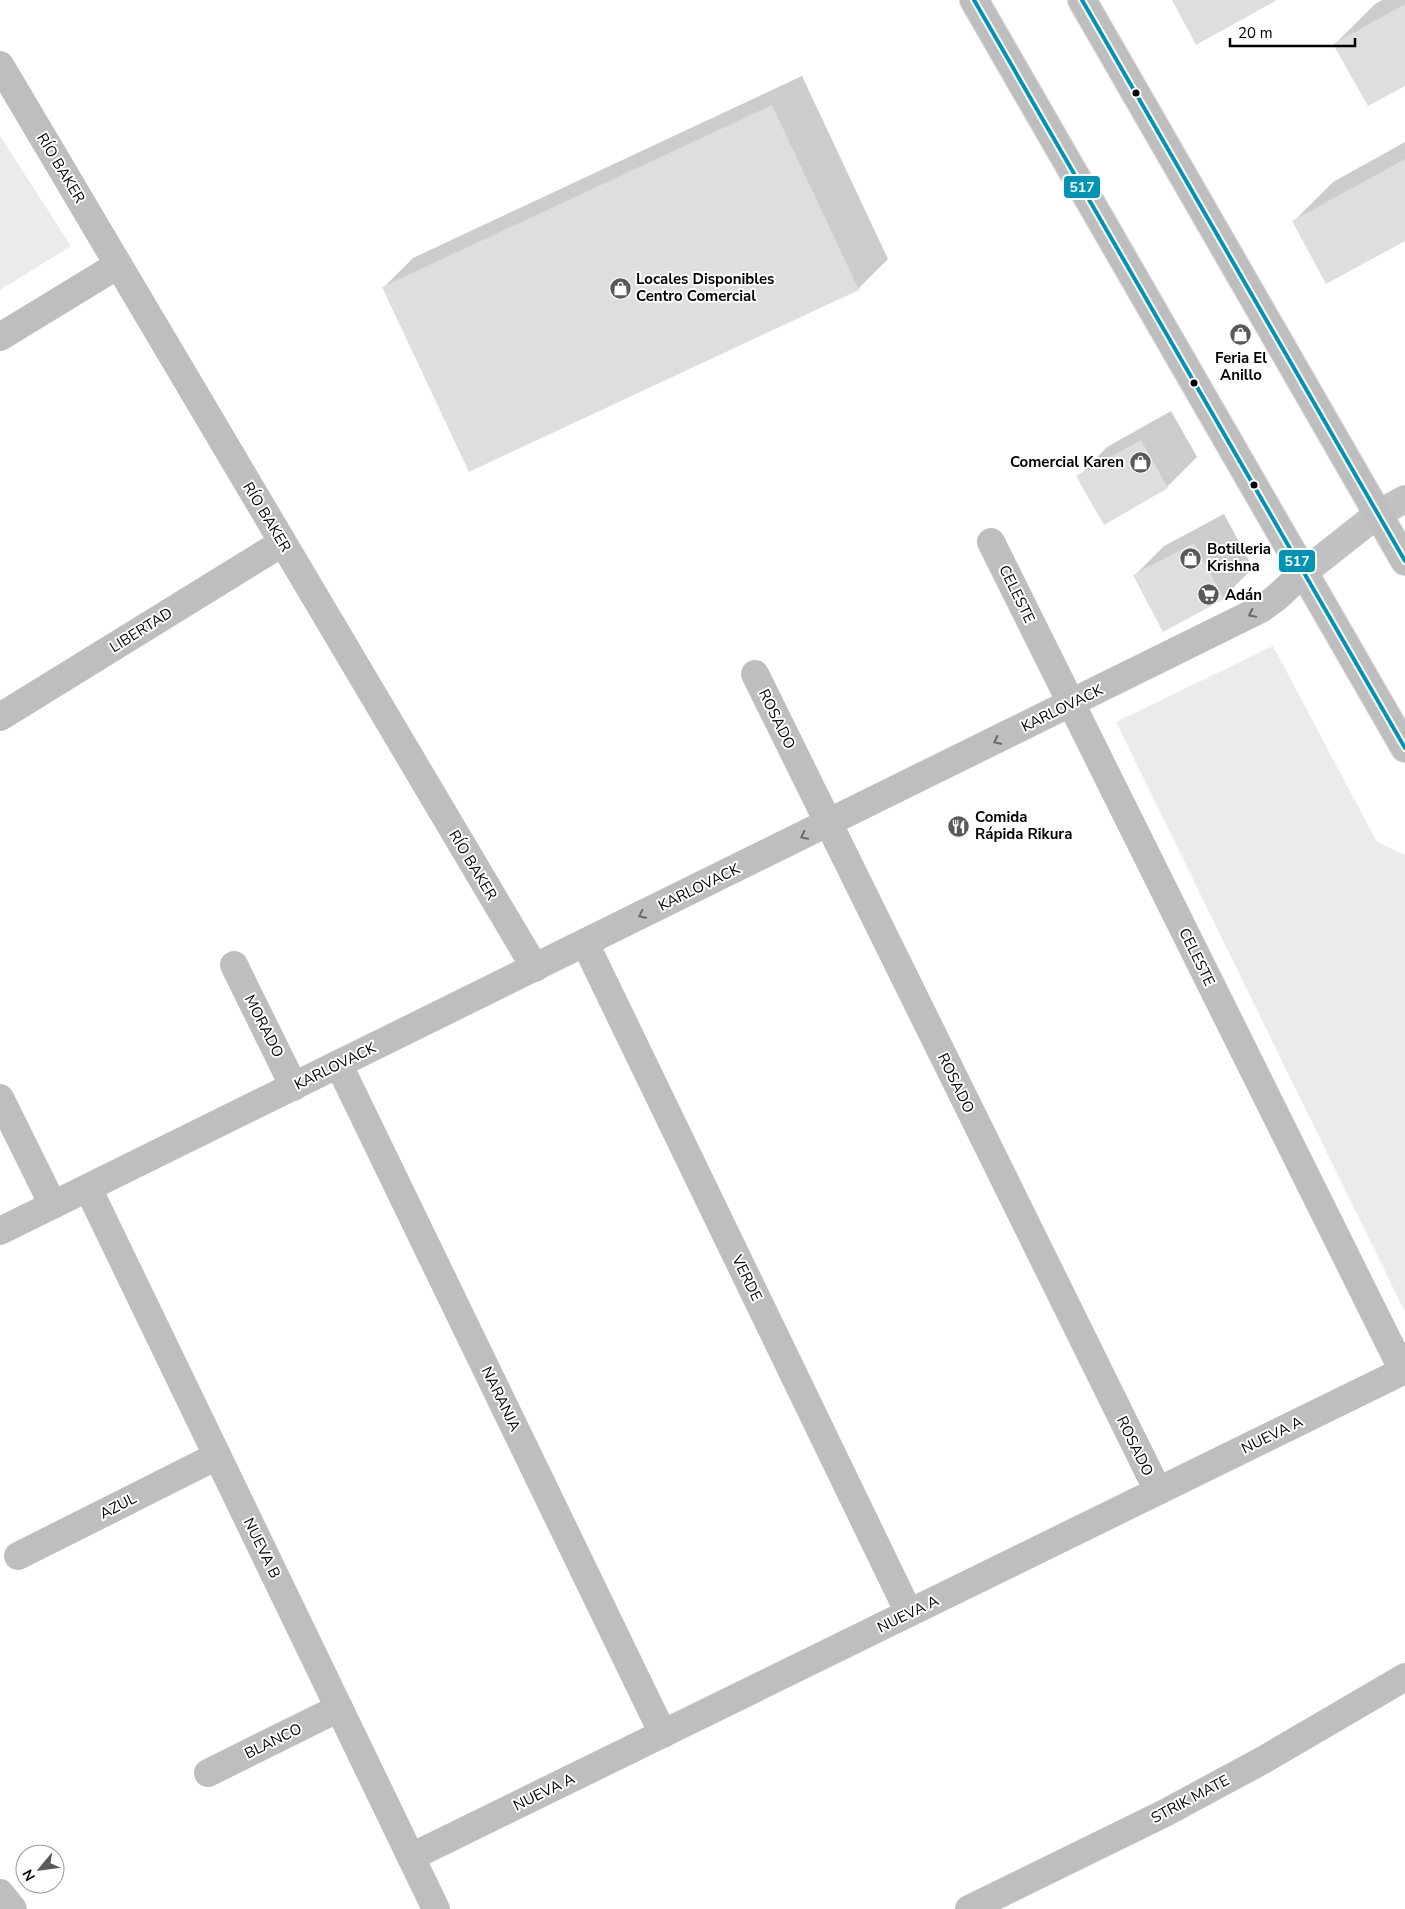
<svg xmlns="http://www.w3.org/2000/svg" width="1405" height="1909" font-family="'Nunito Sans',sans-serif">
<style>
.green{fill:#ebebeb}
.shadow{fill:#0003}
.building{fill:#dedede}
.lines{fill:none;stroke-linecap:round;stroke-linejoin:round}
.primary-casing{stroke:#dbdbdb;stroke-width:30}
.street{stroke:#bebebe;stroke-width:28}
.secondary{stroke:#c2c2c2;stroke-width:28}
.primary{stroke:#bebebe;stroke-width:28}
.bus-1-casing{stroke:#fff;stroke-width:8}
.bus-1{stroke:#0093b3;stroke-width:4}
.oneway{stroke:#686868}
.bus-dot{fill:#000;stroke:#fff;stroke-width:2}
.labels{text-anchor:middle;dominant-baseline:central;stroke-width:4;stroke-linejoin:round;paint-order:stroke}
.street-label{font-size:15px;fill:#000;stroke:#fff}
.poi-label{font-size:15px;font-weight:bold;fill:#000;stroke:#fff;text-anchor:start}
.line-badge{stroke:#fff;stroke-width:2}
.badge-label{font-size:14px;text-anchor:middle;font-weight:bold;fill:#fff}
</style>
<rect width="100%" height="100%" fill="#fff"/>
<!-- green -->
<g class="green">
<path d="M0,136L71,246L0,290Z"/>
<path d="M1273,646L1377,842L1405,855V1312L1116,722Z"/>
</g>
<!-- shadow -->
<g class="shadow">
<path d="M1382,0H1405V84L1335,44L1375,4Z"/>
<path d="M802,76L888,259L858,289L384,287L413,258Z"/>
<path d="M1405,142V239L1293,222L1333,182Z"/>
<path d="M1171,411L1197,457L1167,487L1104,523L1078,477L1107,447Z"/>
<path d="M1224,514L1253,568L1223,598L1135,575L1164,546Z"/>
</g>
<!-- building -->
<g class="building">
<path d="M1172,0H1277L1196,45Z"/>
<path d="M1405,4V86L1368,106L1333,44Z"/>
<path d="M772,105L859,290L469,472L382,287Z"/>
<path d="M1405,159V241L1326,284L1292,221Z"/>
<path d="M1141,440L1168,488L1104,525L1076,476Z"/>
<path d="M1194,543L1224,599L1163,632L1133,575Z"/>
</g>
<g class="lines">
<defs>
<g id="primary">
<path d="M974,0L1405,748"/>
<path d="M1082,0L1405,561"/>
</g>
</defs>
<!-- primary casing -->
<use href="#primary" class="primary-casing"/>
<!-- street -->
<g class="street">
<path d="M0,65L535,968"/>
<path d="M0,337L118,265"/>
<path d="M991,542L1403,1371"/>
<path d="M755,674L1158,1491"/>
<path d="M0,717L282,543"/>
<path d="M585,943L909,1613"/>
<path d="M234,965L294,1087"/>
<path d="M339,1065L663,1734"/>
<path d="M0,1098L53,1205"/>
<path d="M88,1188L436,1909"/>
<path d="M0,1231L1261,609L1276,598L1303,573"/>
<path d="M18,1556L217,1456"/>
<path d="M208,1773L339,1708"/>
<path d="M411,1857L1405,1370"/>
<path d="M0,1893L13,1909"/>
<path d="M969,1909L1165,1813L1265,1759L1405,1677"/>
</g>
<!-- secondary -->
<path class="secondary" d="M1303,573L1378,514L1405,499"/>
<!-- primary -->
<use href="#primary" class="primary"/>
<defs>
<g id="bus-1">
<path d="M974,0L1405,748"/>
<path d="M1082,0L1405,561"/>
</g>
</defs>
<!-- bus-1 casing -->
<use href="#bus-1" class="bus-1-casing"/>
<!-- bus-1 -->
<use href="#bus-1" class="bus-1"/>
</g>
<!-- one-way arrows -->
<defs><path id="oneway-chevron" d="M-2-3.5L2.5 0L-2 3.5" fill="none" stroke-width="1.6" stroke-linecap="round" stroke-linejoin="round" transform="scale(1.25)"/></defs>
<g class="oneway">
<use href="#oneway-chevron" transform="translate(1252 614) rotate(153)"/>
<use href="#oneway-chevron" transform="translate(997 741) rotate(154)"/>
<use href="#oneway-chevron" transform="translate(804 836) rotate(154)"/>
<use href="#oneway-chevron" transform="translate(642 915) rotate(154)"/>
</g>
<!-- icons -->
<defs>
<symbol id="shop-disc" viewBox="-11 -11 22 22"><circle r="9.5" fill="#595959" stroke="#fff"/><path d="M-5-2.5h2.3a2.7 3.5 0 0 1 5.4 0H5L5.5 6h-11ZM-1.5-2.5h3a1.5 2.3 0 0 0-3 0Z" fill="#fff"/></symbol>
<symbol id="supermarket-disc" viewBox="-11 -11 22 22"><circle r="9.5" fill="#595959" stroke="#fff"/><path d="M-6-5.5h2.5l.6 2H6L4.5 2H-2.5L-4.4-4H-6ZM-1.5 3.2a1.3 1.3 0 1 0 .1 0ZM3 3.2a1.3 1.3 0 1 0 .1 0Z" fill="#fff"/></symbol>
<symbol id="restaurant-disc" viewBox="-11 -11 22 22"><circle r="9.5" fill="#595959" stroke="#fff"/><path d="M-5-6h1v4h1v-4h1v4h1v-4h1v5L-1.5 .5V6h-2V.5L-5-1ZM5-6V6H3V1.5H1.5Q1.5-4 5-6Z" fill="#fff"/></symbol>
</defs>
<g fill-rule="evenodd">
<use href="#shop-disc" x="608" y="276" width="25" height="25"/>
<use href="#shop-disc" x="1228" y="322" width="25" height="25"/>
<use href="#shop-disc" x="1128" y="450" width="25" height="25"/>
<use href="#shop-disc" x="1178" y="546" width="25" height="25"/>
<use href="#supermarket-disc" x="1196" y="582" width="25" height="25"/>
<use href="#restaurant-disc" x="946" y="814" width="25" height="25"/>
</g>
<!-- markers -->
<g class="bus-dot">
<circle cx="1136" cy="93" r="4.5"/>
<circle cx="1194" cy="383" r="4.5"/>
<circle cx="1254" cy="485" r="4.5"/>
</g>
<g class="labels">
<!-- street labels -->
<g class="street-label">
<text transform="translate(61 168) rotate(59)">RÍO BAKER</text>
<text transform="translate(267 517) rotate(59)">RÍO BAKER</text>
<text transform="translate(1017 594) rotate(64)">CELESTE</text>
<text transform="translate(141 630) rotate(-32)">LIBERTAD</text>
<text transform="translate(1062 708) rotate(-26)">KARLOVACK</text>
<text transform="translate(777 719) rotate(64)">ROSADO</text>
<text transform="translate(473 865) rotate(59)">RÍO BAKER</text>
<text transform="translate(699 887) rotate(-26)">KARLOVACK</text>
<text transform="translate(1197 957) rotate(64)">CELESTE</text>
<text transform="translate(264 1026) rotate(63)">MORADO</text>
<text transform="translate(335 1066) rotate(-26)">KARLOVACK</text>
<text transform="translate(956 1083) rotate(64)">ROSADO</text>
<text transform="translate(747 1278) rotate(64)">VERDE</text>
<text transform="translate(501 1399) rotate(64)">NARANJA</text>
<text transform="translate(1272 1435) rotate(-26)">NUEVA A</text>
<text transform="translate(1135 1446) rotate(64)">ROSADO</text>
<text transform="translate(118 1506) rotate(-27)">AZUL</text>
<text transform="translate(262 1548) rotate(64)">NUEVA B</text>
<text transform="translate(908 1614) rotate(-26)">NUEVA A</text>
<text transform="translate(273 1741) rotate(-26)">BLANCO</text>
<text transform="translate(544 1792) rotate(-26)">NUEVA A</text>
<text transform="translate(1190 1799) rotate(-28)">STRIK MATE</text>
</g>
<!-- poi labels -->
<g class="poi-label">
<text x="636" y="279">Locales Disponibles<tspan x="636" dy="17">Centro Comercial</tspan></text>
<text x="1241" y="358" text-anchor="middle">Feria El<tspan x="1241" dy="17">Anillo</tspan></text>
<text x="1124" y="462" text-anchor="end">Comercial Karen</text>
<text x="1207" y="549">Botilleria<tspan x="1207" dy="17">Krishna</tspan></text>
<text x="1225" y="595">Adán</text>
<text x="975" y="817">Comida<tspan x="975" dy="17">Rápida Rikura</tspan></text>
</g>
</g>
<g class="line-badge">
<rect x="1063" y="175" width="38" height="24" rx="5" fill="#0093b3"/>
<rect x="1278" y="549" width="38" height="24" rx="5" fill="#0093b3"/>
</g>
<g class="badge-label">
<text x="1082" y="192">517</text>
<text x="1297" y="566">517</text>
</g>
<!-- north arrow -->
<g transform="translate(40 1869) rotate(241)"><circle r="24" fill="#ffffff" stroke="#999999"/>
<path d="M0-4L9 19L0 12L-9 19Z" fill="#595959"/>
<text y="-8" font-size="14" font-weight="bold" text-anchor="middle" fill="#000000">N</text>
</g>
<!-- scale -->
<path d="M1230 38v8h125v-8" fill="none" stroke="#000000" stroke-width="2.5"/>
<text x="1238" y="38" font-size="15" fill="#000000" stroke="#ffffff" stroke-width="4" paint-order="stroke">20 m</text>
</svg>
